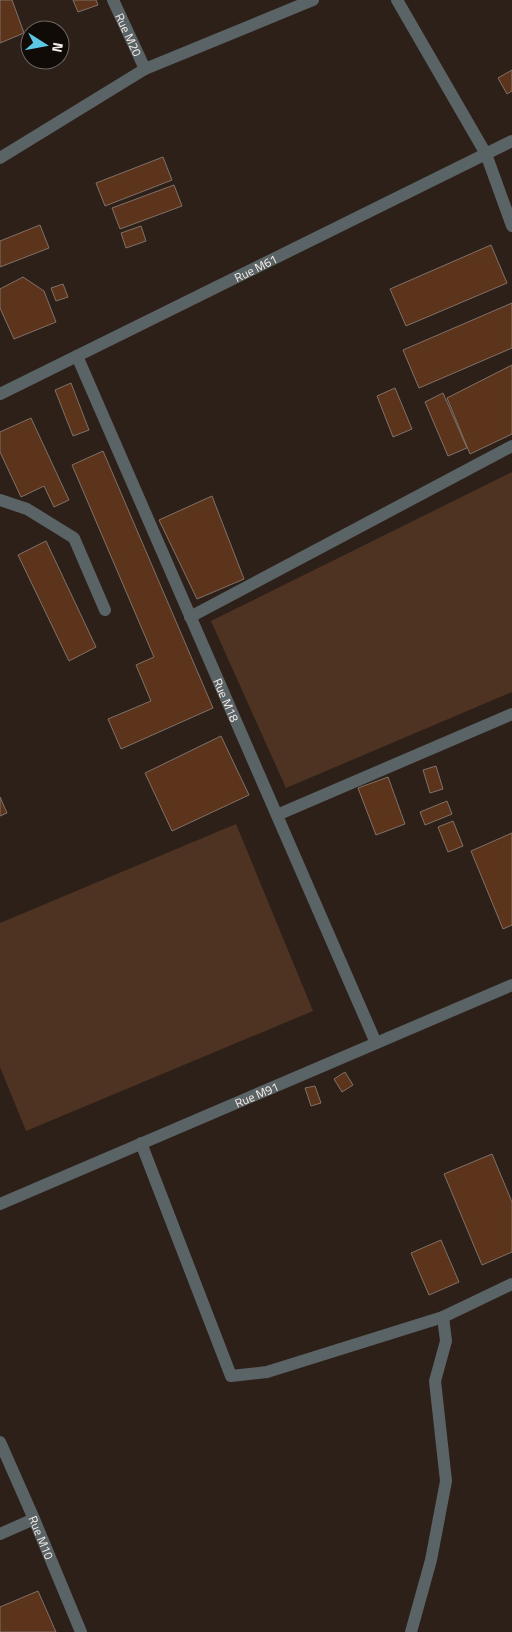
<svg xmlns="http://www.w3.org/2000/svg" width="512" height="1632" font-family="'Titillium Web',sans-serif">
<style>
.green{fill:#4e3322}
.building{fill:#5c341b;stroke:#807168}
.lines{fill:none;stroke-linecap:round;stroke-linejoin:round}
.lane{stroke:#5a6365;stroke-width:12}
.street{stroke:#5a6365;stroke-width:12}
.labels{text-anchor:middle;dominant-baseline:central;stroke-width:4;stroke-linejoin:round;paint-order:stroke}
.street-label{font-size:12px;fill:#f7eee9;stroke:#110b08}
</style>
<rect width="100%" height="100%" fill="#2d2019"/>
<!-- green -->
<g class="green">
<path d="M512,472V692L286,788L211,621Z"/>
<path d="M236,824L313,1011L26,1131L0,1067V923Z"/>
</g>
<!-- building -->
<g class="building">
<path d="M0,0H12L24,33L0,43Z"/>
<path d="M73,0H96L98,5L78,12Z"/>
<path d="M512,70V91L507,94L498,78Z"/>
<path d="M163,157L172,180L105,206L96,183Z"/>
<path d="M174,185L182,206L120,229L112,208Z"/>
<path d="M40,225L49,248L0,267V241Z"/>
<path d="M141,226L146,241L126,248L121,233Z"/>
<path d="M491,245L507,283L406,326L390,289Z"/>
<path d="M23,277L44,291L56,322L14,339L0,308V289Z"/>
<path d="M63,284L68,297L56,301L51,288Z"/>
<path d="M512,303V348L419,388L403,350Z"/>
<path d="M512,365V434L470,454L447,398Z"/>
<path d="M71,383L89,430L73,436L55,390Z"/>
<path d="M395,388L412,429L393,437L377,396Z"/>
<path d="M443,393L467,448L448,456L425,402Z"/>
<path d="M31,418L69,500L54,507L44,486L21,497L0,452V432Z"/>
<path d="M103,451L213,708L121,749L108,719L151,701L136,665L154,657L72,465Z"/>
<path d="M212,496L244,579L197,599L159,520Z"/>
<path d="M46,541L96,647L69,661L18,555Z"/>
<path d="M221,736L249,795L172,831L145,773Z"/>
<path d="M436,766L443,789L430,793L423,770Z"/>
<path d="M388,777L405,824L376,835L358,788Z"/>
<path d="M0,797L7,813L0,816Z"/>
<path d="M447,801L452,814L425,825L420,812Z"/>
<path d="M453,821L463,846L448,852L438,827Z"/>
<path d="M512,833V925L503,929L471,851Z"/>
<path d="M345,1072L353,1085L342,1092L334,1079Z"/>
<path d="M315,1086L321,1103L311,1106L305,1088Z"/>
<path d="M492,1154L512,1202V1252L482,1265L444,1174Z"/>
<path d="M441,1240L459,1282L429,1295L411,1253Z"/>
<path d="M38,1591L56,1632H0V1607Z"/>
</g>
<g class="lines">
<!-- lane -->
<path class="lane" d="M0,500L27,509L74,538L105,610"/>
<!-- street -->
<g class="street">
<path id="s1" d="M113,0L145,69"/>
<path d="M397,0L486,154L512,226"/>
<path d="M0,158L145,69L313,0"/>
<path id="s2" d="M77,356L376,1043"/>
<path id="s3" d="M0,394L512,141"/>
<path d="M190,617L512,446"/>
<path d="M277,815L512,714"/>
<path d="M141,1143L231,1376L267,1372L443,1317"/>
<path id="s4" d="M0,1204L512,985"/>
<path id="s5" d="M0,1442L34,1519L81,1632"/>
<path d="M0,1534L34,1519"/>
<path d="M411,1632L431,1560L446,1481L435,1381L446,1341L443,1317L512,1284"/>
</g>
</g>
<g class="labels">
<!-- street labels -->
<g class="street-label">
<text stroke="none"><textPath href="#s1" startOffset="38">Rue M20</textPath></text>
<text stroke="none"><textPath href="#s3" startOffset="285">Rue M61</textPath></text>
<text stroke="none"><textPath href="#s2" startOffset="375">Rue M18</textPath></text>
<text stroke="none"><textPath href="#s4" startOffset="279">Rue M91</textPath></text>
<text stroke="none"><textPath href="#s5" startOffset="104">Rue M10</textPath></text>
</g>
</g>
<!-- north arrow -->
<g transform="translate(45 45) rotate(101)"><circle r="24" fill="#110b08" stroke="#6d6662"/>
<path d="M0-4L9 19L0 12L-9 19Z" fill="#5ac8e6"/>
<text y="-8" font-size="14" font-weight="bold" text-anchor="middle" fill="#f7eee9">N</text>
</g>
</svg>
